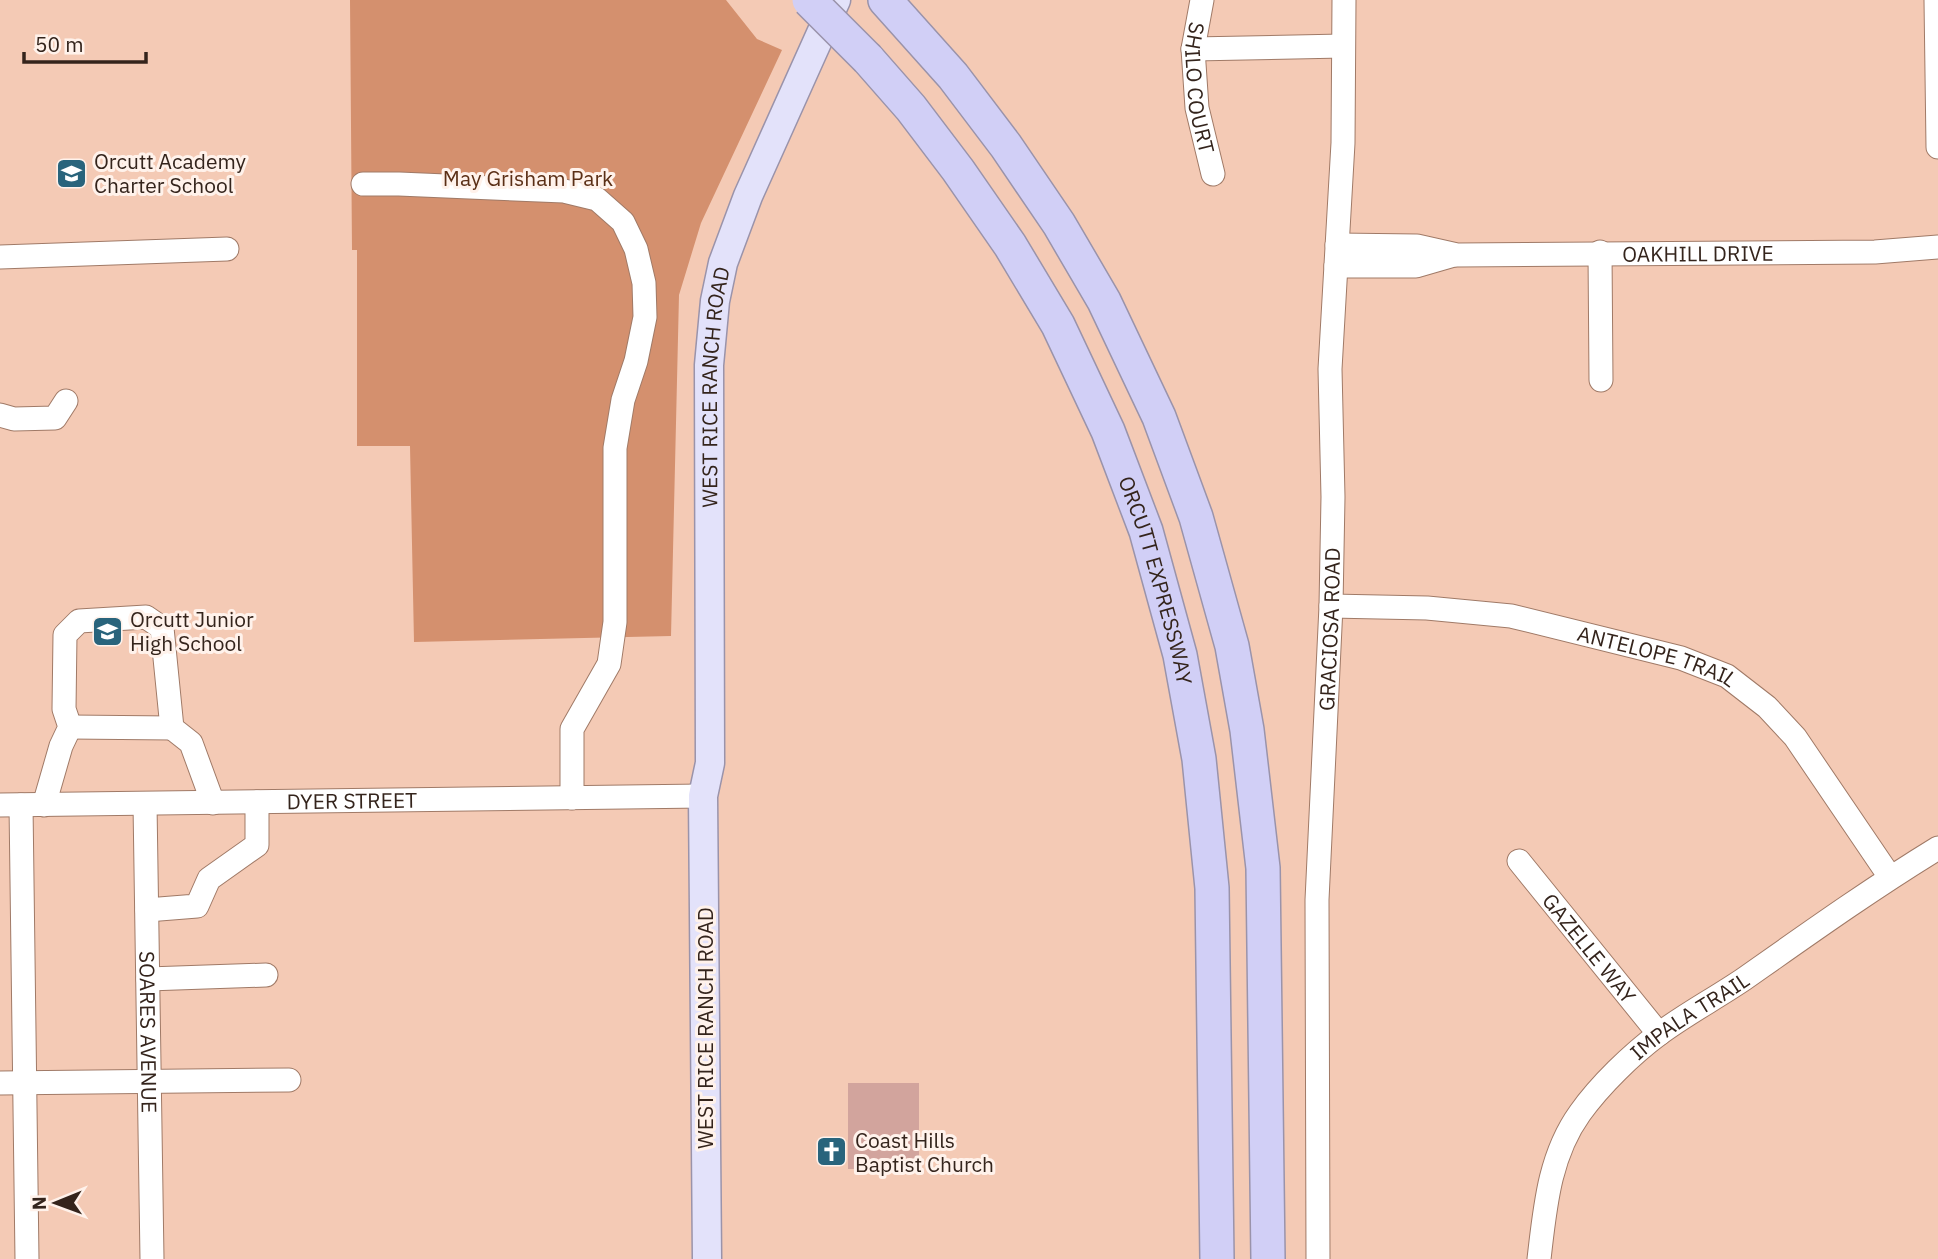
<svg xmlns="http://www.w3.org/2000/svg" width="1938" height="1259" font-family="'IBM Plex Sans',sans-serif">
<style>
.green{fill:#d4906e}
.building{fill:#d2a49d}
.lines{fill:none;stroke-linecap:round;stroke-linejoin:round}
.minor-casing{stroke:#a07a67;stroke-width:25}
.major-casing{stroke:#9a93aa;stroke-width:31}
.highway-casing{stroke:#9a93aa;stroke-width:36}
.minor{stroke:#fff;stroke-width:23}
.major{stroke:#e3e2fa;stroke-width:28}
.highway{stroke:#d1cff6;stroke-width:33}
.highway-bridge-casing{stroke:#9a93aa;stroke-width:36;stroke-linecap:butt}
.highway-bridge{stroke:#d1cff6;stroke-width:33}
.labels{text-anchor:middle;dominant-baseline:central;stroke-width:6;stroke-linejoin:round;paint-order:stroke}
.street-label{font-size:21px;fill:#34241c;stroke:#fff2eb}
.poi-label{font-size:21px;fill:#34241c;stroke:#fff2eb;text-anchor:start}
.park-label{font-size:21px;fill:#5b2f16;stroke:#fff2eb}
</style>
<rect width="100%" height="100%" fill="#f4cab5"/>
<!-- green -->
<path class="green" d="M350,0H726L757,39L782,50L701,223L679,295L671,636L414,642L410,446H357V250H352Z"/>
<!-- building -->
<rect class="building" x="848" y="1083" width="71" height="86"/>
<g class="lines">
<defs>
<g id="minor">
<path id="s1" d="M1202,0L1193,49L1197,108L1213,174"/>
<path d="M1936,0L1938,147"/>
<path d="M1193,49L1343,46"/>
<path d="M363,184H399L564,191L597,199L623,222L636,249L644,283L645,317L636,361L623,400L615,448V622L609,664L572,729V798"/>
<path id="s2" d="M1337,245L1417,246L1457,255L1875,252L1938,247"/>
<path d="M1600,252L1601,380"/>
<path d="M0,257L227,249"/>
<path d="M1336,266H1416L1454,255"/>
<path d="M0,415L14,419L55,418L66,401"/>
<path id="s3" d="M1331,606L1427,608L1511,616L1681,658L1727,676L1767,707L1795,737L1890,877"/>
<path d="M70,727L172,728"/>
<path id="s4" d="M145,804L152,1259"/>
<path id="s5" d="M0,805L703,796"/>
<path d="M21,805L27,1259"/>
<path d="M44,805L61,746L70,727L64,709L65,635L79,621L146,617L162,628L172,728L191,743L213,803"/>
<path id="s6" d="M1519,861L1659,1034"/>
<path d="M147,910L197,906L209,879L257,845V802"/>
<path d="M148,979L266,975"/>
<path d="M0,1083L289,1080"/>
<path id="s7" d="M1318,1259L1317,900L1331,606L1333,497L1330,369L1343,143L1344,0"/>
<path id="s8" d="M1539,1259C1545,1208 1549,1156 1580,1113C1600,1085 1632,1054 1659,1034C1686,1014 1716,998 1744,979C1808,934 1871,889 1938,848"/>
</g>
<g id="major">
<path id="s9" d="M707,1259L703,796L710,763L709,365L715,301L723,263L748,196L836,0"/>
</g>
<g id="highway">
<path d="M885,0L953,76L1006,146L1059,224L1104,301L1159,417L1196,517L1232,646L1247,730L1263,868L1268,1259"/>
<path id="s10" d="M868,59L911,108L958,170L1010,245L1058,325L1108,431L1146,531L1180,655L1199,759L1212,888L1217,1259"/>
</g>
</defs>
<!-- minor casing -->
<use href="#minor" class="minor-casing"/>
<!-- major casing -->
<use href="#major" class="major-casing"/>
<!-- highway casing -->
<use href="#highway" class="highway-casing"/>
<!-- minor -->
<use href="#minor" class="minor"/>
<!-- major -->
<use href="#major" class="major"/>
<!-- highway -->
<use href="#highway" class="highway"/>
<defs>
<path id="highway-bridge" d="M809,0L868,59"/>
</defs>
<!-- highway-bridge casing -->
<use href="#highway-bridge" class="highway-bridge-casing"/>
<!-- highway-bridge -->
<use href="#highway-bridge" class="highway-bridge"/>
</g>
<!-- icons -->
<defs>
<symbol id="school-square" viewBox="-11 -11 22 22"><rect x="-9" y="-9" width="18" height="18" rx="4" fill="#29647c" stroke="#fff2eb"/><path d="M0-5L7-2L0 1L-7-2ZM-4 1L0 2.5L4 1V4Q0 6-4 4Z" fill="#fff"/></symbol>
<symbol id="church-square" viewBox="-11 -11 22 22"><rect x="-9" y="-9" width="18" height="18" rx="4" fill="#29647c" stroke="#fff2eb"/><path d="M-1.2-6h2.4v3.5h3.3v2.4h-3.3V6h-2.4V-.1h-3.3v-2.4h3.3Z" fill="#fff"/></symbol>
</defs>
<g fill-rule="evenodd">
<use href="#school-square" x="54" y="156" width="35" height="35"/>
<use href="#school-square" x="90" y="614" width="35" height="35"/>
<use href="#church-square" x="814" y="1134" width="35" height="35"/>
</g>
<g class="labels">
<!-- street labels -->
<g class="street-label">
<text stroke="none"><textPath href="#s1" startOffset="89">SHILO COURT</textPath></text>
<text stroke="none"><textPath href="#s2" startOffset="362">OAKHILL DRIVE</textPath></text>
<text stroke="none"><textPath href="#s9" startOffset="873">WEST RICE RANCH ROAD</textPath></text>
<text stroke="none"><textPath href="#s10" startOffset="602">ORCUTT EXPRESSWAY</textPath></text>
<text stroke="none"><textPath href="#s7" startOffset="630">GRACIOSA ROAD</textPath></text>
<text stroke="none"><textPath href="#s3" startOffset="332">ANTELOPE TRAIL</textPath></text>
<text stroke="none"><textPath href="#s5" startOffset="352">DYER STREET</textPath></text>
<text stroke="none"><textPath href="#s6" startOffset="112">GAZELLE WAY</textPath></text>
<text stroke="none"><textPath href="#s8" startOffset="301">IMPALA TRAIL</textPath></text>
<text transform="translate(705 1028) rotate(-90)">WEST RICE RANCH ROAD</text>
<text stroke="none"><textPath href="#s4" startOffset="228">SOARES AVENUE</textPath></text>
</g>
<!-- poi labels -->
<g class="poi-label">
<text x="94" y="161">Orcutt Academy<tspan x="94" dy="24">Charter School</tspan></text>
<text x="130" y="619">Orcutt Junior<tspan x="130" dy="24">High School</tspan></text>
<text x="855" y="1140">Coast Hills<tspan x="855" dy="24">Baptist Church</tspan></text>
</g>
<!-- park labels -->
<g class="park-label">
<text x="528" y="178">May Grisham Park</text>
</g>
</g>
<!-- north arrow -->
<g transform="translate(56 1203) rotate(269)" stroke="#fff2eb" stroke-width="5" paint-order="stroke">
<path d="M0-5L12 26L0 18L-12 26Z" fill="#34241c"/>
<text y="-10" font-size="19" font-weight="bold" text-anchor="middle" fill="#34241c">N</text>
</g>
<!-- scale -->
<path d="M24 52v10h122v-10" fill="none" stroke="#34241c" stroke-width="3.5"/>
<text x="35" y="52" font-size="21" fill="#34241c" stroke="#fff2eb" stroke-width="5" paint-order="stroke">50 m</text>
</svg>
